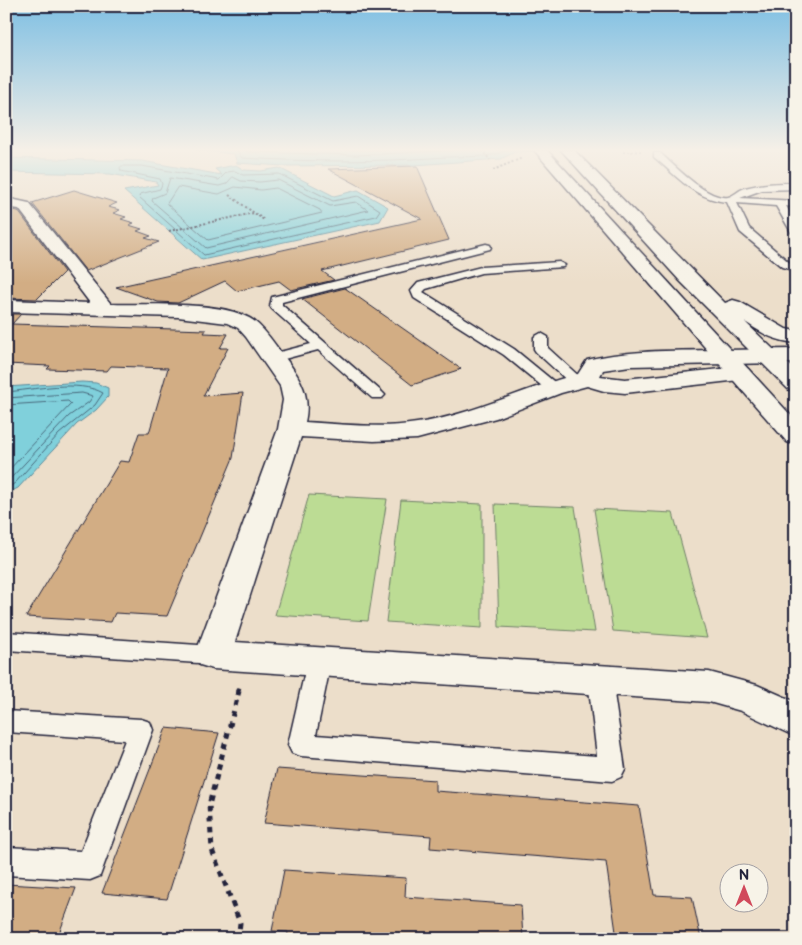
<svg xmlns="http://www.w3.org/2000/svg" width="802" height="945" font-family="'Balsamiq Sans',sans-serif">
<style>
.green{fill:#bcdc94;stroke:#6f7f68}
.water{fill:#80d0db;stroke:#5a8a9b}
.lines{fill:none;stroke-linecap:round;stroke-linejoin:round}
.shore{stroke:#48687b;stroke-width:1}
.building{fill:#d2ad84;stroke:#22223b}
.service-casing{stroke:#22223b;stroke-width:3}
.minor-casing{stroke:#22223b;stroke-width:3}
.tertiary-casing{stroke:#22223b;stroke-width:3}
.primary-casing{stroke:#22223b;stroke-width:3}
.path-far2{stroke:#22223b;stroke-width:2;stroke-dasharray:2 2;stroke-linecap:butt}
.path-far1{stroke:#22223b;stroke-width:4;stroke-dasharray:4.5 4.5;stroke-linecap:butt}
.path{stroke:#22223b;stroke-width:5;stroke-dasharray:5.5 5.5;stroke-linecap:butt}
.service{fill:#f7f3e8;fill-rule:evenodd}
.minor{fill:#f7f3e8;fill-rule:evenodd}
.tertiary{fill:#f7f3e8;fill-rule:evenodd}
.primary{fill:#f7f3e8;fill-rule:evenodd}
</style>
<rect width="100%" height="100%" fill="#ecdeca"/>
<filter id="ink" filterUnits="userSpaceOnUse"><feTurbulence type="fractalNoise" baseFrequency=".02" numOctaves="2"/><feDisplacementMap in="SourceGraphic" scale="10" xChannelSelector="R" yChannelSelector="G"/><feConvolveMatrix kernelMatrix="1 2 1 2 8 2 1 2 1" color-interpolation-filters="sRGB"/></filter>
<g filter="url(#ink)">
<!-- green -->
<g class="green">
<path d="M309,495L387,499L368,621L275,615Z"/>
<path d="M401,500L482,504V628L386,622Z"/>
<path d="M495,504L575,507L595,632L499,627Z"/>
<path d="M594,509L673,513L707,638L613,631Z"/>
</g>
<!-- water -->
<g class="water">
<path d="M196,150H570L515,152L501,159L414,165L283,166L237,163L234,154Z"/>
<path d="M6,158L142,161L222,175L215,169L236,165L244,170L261,171L279,168L334,196L358,190L388,207L380,221L202,260L124,191L158,185L156,182L110,174L6,172Z"/>
<path d="M82,382L96,383L108,388V397L96,410L77,424L18,488L6,494V387Z"/>
</g>
<g class="lines">
<!-- shore -->
<g class="shore">
<path d="M237,150L242,158C310,162 378,162 446,157C465,156 490,159 507,150"/>
<path d="M245,150L247,152L356,155L465,150"/>
<path d="M122,166H142L219,180L227,172L235,171L243,175L279,174L333,201L358,196L380,210L376,216L204,255L139,197L140,194L160,189L162,184L160,179L121,171L120,168Z"/>
<path d="M233,177L241,181L260,182L278,180L330,206L356,202L368,210L206,248L152,201L153,198L165,193L170,178L219,186L226,184Z"/>
<path d="M178,187L219,194L235,187L261,190L276,188L320,210L322,213L208,240L167,204Z"/>
<path d="M6,392C33,390 79,379 103,393L95,405L59,434L15,483L6,489"/>
<path d="M6,398L82,393L93,396L89,402L69,416L11,478L6,481"/>
<path d="M6,405L68,401L71,404L6,473"/>
</g>
</g>
<!-- building -->
<g class="building">
<path d="M417,166L449,240L322,271L334,280L291,290L279,281L237,291L225,281L178,303L158,302L116,287L422,219L328,169Z"/>
<path d="M74,190L117,203L108,207L120,210L113,213L126,217L121,219L134,223L129,225L142,229L137,231L151,236L145,238L159,242L86,271L32,203Z"/>
<path d="M12,210L18,211L64,272L37,299L6,298V212Z"/>
<path d="M345,288L461,369L412,385L302,299Z"/>
<path d="M6,314H21L12,324L206,330L204,333L228,334L220,348H228L203,396L243,393L233,458L167,616L115,613L111,622L26,617L120,461L129,462L139,433H149L168,368L111,366L107,371L47,369L50,366L6,364Z"/>
<path d="M166,728L219,733L167,899L102,893Z"/>
<path d="M277,769L435,780V791L639,806L654,895L692,897L701,939H617L606,862L430,848L431,836L264,823Z"/>
<path d="M284,870L406,878L405,897L521,905L523,939H287L288,932L272,931Z"/>
<path d="M6,884L76,888L57,939H6Z"/>
</g>
<g class="lines">
<defs>
<g id="service">
<path d="M654,153H660C675,166 707,200 728,197C733,196 739,190 745,188C762,183 779,183 796,183V189L762,190L740,198L796,201V207L786,206L796,223V235L791,232L776,206L737,203L749,228L790,263L796,264V271L782,267L740,232L727,202C695,199 678,177 654,157Z"/>
<path d="M486,244L490,245L491,247L490,249L282,302V305L382,392L385,395L382,398H372L318,350L273,362L268,361L266,358L268,355L311,344L272,309L270,306L272,297Z"/>
<path d="M559,262L565,265L563,267L481,273L426,289L423,292L514,349L558,385L561,388L558,391H548L504,355L414,298L411,291L418,283L481,267Z"/>
<path d="M541,333L548,337V348L582,379L584,382L582,385H572L536,352L534,349V337Z"/>
<path d="M6,632L213,646L221,649L224,655L221,661L213,664L6,650Z"/>
<path d="M319,653L327,656L331,662L316,735L597,756L588,680L592,673L600,670L608,673L612,680L625,769L621,777L612,781L301,756L292,753L288,745L307,662L311,656Z"/>
<path d="M6,711L141,719L150,722L153,730L100,876L90,880L6,875V847L81,851L125,740L6,732Z"/>
</g>
<path id="minor" d="M6,198L29,203L111,304C146,305 226,300 254,321C267,331 276,347 286,359C301,379 311,396 305,422C342,424 380,429 417,423C472,415 524,388 578,374L587,360C632,349 680,351 726,350L734,352L737,357L734,362L726,364L630,366L603,370L600,376L625,379L740,367L748,369L752,374L748,379L625,393L604,391L587,386L561,393L496,418L417,439L374,441L301,437L235,642L709,672L757,685L796,702V737L741,711L709,702L213,669L200,665L195,655L278,429L283,400L280,386L246,337L238,328L227,323L178,317L6,312V300L90,303L19,209L6,207Z"/>
<path id="tertiary" d="M796,349V363L726,364L718,362L715,357L718,352L726,350Z"/>
<g id="primary">
<path d="M534,150H547L796,421V445L787,442Z"/>
<path d="M561,150H574L725,303L733,300L740,302L786,329L796,331V343C772,340 764,334 745,322L796,371V391L788,389L680,281Z"/>
</g>
</defs>
<!-- service casing -->
<use href="#service" class="service-casing"/>
<!-- minor casing -->
<use href="#minor" class="minor-casing"/>
<!-- tertiary casing -->
<use href="#tertiary" class="tertiary-casing"/>
<!-- primary casing -->
<use href="#primary" class="primary-casing"/>
<!-- path-far2 -->
<g class="path-far2">
<path d="M482,150L490,160"/>
<path d="M623,152L641,151"/>
<path d="M493,170L522,158"/>
<path d="M229,195L264,220"/>
<path d="M169,231L254,213"/>
</g>
<!-- path-far1 -->
<path class="path-far1" d="M238,692L240,686"/>
<!-- path -->
<path class="path" d="M238,939L240,923L212,850L209,805L239,691"/>
<!-- service -->
<use href="#service" class="service"/>
<!-- minor -->
<use href="#minor" class="minor"/>
<!-- tertiary -->
<use href="#tertiary" class="tertiary"/>
<!-- primary -->
<use href="#primary" class="primary"/>
</g>
</g>
<!-- sky -->
<linearGradient id="sky" x2="0" y2="1"><stop stop-color="#7ebfe3"/><stop offset="0.53" stop-color="#f6f0e7"/><stop offset="1" stop-color="#f6f0e7" stop-opacity="0"/></linearGradient>
<rect width="802" height="283" fill="url(#sky)"/>
<!-- margin -->
<rect width="802" height="945" fill="none" stroke="#f7f3e8" stroke-width="25"/>
<rect x="12" y="12" width="777" height="920" fill="none" stroke="#22223b" stroke-width="2" filter="url(#ink)"/>
<!-- north arrow -->
<g transform="translate(744 888)"><circle r="24" fill="#f7f3e8" stroke="#a29fa3"/>
<path d="M0-4L9 19L0 12L-9 19Z" fill="#d1495b"/>
<text y="-8" font-size="14" font-weight="bold" text-anchor="middle" fill="#22223b">N</text>
</g>
</svg>
